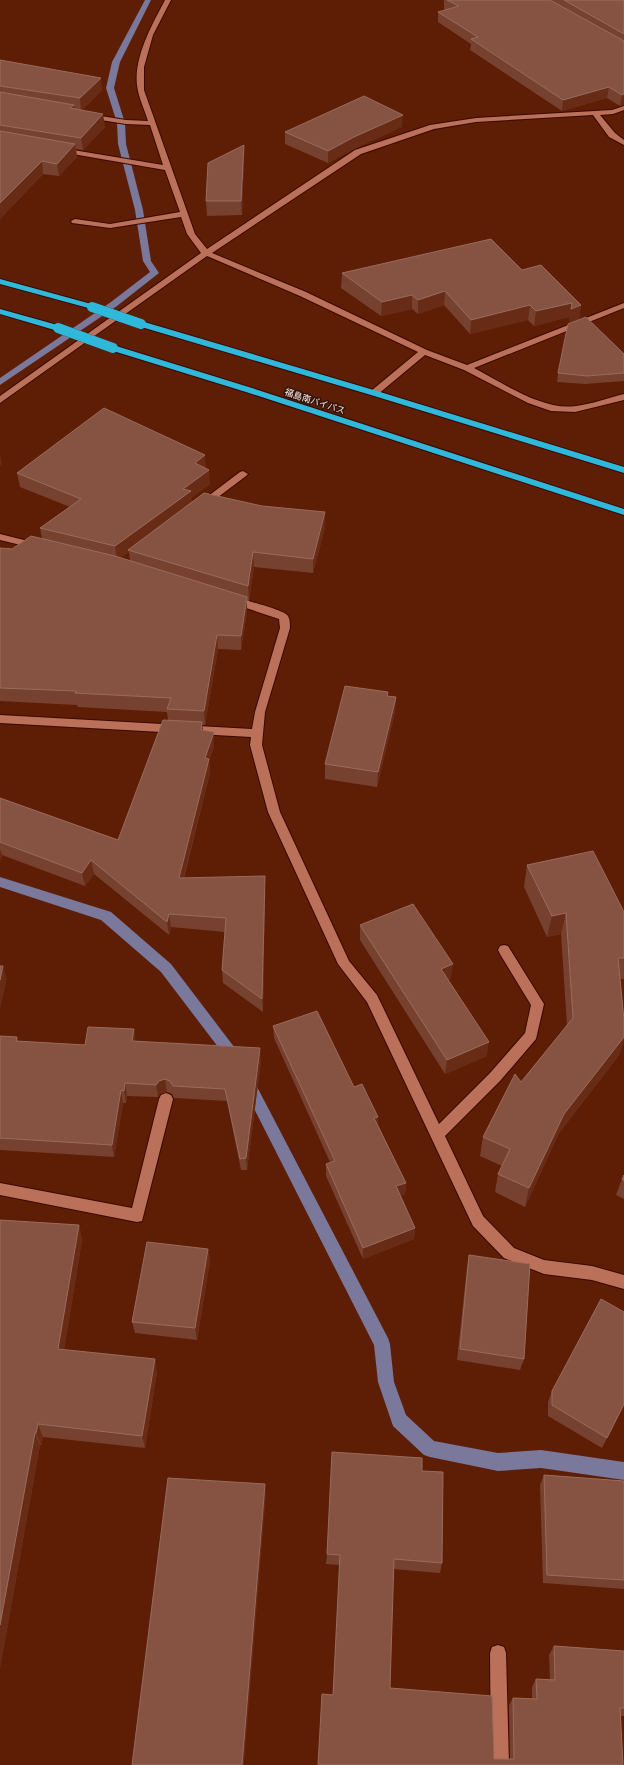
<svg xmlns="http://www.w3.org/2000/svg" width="624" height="1765" font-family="Lato,'Noto Sans JP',sans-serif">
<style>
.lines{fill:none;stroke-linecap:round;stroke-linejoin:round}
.stream{fill:#7a789b;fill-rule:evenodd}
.street-casing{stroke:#3a0900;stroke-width:2}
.highway-casing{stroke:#3a0900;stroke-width:2}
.street{fill:#bb7059;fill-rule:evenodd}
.highway{fill:#2fb8d9;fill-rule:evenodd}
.highway-bridge-casing{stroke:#3a0900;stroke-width:10;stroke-linecap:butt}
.highway-bridge{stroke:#2fb8d9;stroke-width:10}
.wall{fill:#774130;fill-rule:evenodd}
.shaded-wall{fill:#672b16}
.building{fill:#865343;stroke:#986c5d}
.labels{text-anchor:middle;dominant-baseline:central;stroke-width:3;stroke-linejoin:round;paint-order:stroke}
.far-street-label{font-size:9px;fill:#feede7;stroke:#30130a}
</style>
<rect width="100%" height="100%" fill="#5e1d05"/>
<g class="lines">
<!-- stream -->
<g class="stream">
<path d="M145,0H151L120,62L114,88L125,123L126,144L143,210L151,261L159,273L117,306L0,385V378L111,302L150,272L143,261L135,210L118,144L117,123L106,88L112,62Z"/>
<path d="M0,877L111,912L171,964L241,1056L243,1060L241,1064L236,1066L231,1064L161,972L101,920L0,887Z"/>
<path d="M248,1077L253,1079L388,1338L390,1344L394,1382L406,1415L434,1441L498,1453L541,1450L624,1462V1480L541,1468L498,1471L430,1457L424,1455L393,1426L378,1382L374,1345L241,1083L243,1079Z"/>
</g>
<defs>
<g id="street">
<path d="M165,0H171L153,35L144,67V90L195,234L207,249L355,150L430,125L476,118L612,110L624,106V110L613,114L600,115L615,133L624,140V145L609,137L593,115L476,122L434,129L361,154L212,253L306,292L427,350L467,365L624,303V308L474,368C503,383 543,411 576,406C592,404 608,398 624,394V400L575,412L551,411L528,403L464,370L425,355L377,395H371L370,393L371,391L418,352L300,296L207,256L0,403V396L201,253L187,234L181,217L110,228L72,223L71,221L75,219L110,224L180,212L165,170L61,152L57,150L61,148L163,165L150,125L126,124L88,118L84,116L88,114L126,120L148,121C145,111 140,101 138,91C131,61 152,25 165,0Z"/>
<path d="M243,471L248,474L246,476L205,507H199L197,505L199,503L240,472Z"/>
<path d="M0,534L40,544L42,546L37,549L0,540Z"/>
<path d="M232,597C241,599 285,610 288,616C290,619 290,625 290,628L265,712L262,745L280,812L349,961L377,995L439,1124L490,1073L525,1033L531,1005L500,954L498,950L500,946L504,945L508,946L544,1004L536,1039L500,1081L445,1136L483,1216L514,1248L544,1260L592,1266L624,1275V1289L592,1280L544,1274L504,1258L473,1226L367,1002L338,964L268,812L250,745L251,737L0,723V715L252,729L255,712L280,628L279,619L228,602L227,600Z"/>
<path d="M166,1093L171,1095L173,1099L142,1221L137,1222L0,1195V1183L132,1208L159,1099L161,1095Z"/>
<path d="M498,1645L504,1647L506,1653L509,1765H491L490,1653L492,1647Z"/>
</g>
<g id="highway">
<path d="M0,279L95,305L96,307L92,309L0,284Z"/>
<path d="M0,309L61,326L62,328L58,331L0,314Z"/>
<path d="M141,321L377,391L624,467V473L371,395L138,326L137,324Z"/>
<path d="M113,345L252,388L624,509V515L246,392L110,350L109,348Z"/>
</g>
</defs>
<!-- street casing -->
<use href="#street" class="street-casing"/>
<!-- highway casing -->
<use href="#highway" class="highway-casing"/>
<!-- street -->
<use href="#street" class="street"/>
<!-- highway -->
<use href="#highway" class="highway"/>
<defs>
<g id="highway-bridge">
<path d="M92,307L141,324"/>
<path d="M58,328L113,348"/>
</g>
</defs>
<!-- highway-bridge casing -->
<use href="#highway-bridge" class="highway-bridge-casing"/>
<!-- highway-bridge -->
<use href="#highway-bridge" class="highway-bridge"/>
</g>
<!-- wall -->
<g class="wall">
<path d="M444,0H624V105L620,106L607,98L562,111L470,50L471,44L438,22V12L445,10L444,9Z"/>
<path d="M0,60L102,90L82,110L105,127L83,150L76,149L77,157L59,176L43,174L0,219Z"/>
<path d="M402,127L354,149L328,163L285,144V132Z"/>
<path d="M244,160L242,215L207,216L206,201Z"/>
<path d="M522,270L581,305L579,319L569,323V317L534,326L528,320L470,334L444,305L418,314L412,309L381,316L341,288L342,273Z"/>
<path d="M624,354V381L585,384L557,382L558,373Z"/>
<path d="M206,469L210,484L191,498L192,503L262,506L325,512V527L313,573L254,567L249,601H247V611L241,650L218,649L205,725H202L203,730L214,746L209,761L210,773L184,878L265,889L263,1012L223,983L222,970L225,932L171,927L169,935L94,874L85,886L2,855L0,861V798L118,840L168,720L167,712L78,707L77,705L0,701V548L12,549L42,538L40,528L70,507L20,487L17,473ZM129,552L130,561L120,558Z"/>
<path d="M388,692L387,696L396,697L395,712L377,787L325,779V764Z"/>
<path d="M527,865L624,912V979H620V1054L559,1133L525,1207L495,1192L498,1174L502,1166L480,1156L483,1137L521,1082L567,1025L561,934L547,937L524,887Z"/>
<path d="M360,925L451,978L448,980L487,1056L445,1074L360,940Z"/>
<path d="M273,1026L354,1087L378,1125L406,1183L405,1194L400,1196L415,1228L414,1239L363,1259L326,1176V1164L330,1162L274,1038Z"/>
<path d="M0,1036L17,1037L18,1041L85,1045L136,1041L261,1061L247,1170H241L227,1101L174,1098L172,1094L167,1092L160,1094L158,1097L127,1096L126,1103H123L114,1157L0,1150Z"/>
<path d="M624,1175V1199L616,1195L622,1179Z"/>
<path d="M0,1220L79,1225L82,1240L64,1350L157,1372L145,1448L43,1437L41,1445H40L0,1668Z"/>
<path d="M208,1249L210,1261L197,1340L135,1333L132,1322Z"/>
<path d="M469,1255L524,1359L520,1370L457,1360L467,1267Z"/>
<path d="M624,1312V1405L602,1448L548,1416V1402L552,1391Z"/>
<path d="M422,1471L442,1563L440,1573L393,1569L390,1688L494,1759H510L509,1705L513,1698L532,1699V1687L536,1679L550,1680L549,1655L554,1646L624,1651V1716H621L623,1765H318L333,1695L340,1565L326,1564L327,1554Z"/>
<path d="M544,1475L624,1481V1589L543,1583L540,1485Z"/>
</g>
<!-- shaded-wall -->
<g class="shaded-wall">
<path d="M101,78L102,90L81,111L80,98Z"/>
<path d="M609,87L607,98L562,111L563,100Z"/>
<path d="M624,94V105L620,106L622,95Z"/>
<path d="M74,105L75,117L70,108Z"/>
<path d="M103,114L105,127L83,150L81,138Z"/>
<path d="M403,115L402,127L354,149L328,163V151L354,137Z"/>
<path d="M75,144L77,157L59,176L57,164Z"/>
<path d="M244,145V160L242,215L241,201Z"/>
<path d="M42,161L43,174L0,219V203Z"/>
<path d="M445,291L444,305L418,314V300Z"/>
<path d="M412,295V309L381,316L382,302Z"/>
<path d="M572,303L581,305L579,319L569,323V317L534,326L536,311Z"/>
<path d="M530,305L528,320L470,334L471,320Z"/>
<path d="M0,454L2,464L0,466Z"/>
<path d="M205,455L206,469L195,463Z"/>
<path d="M209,470L210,484L191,498L192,505L128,550L129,552L117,560L115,546L183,489Z"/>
<path d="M325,512V527L313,573V559Z"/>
<path d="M253,552L254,567L249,601L248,586Z"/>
<path d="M247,597V611L241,650V636Z"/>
<path d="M217,635L218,649L205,725L204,711Z"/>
<path d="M396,697L395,712L377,787L378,772Z"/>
<path d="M202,722L203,736L201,730Z"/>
<path d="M214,732V746L209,761L210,773L180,891L179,878L205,758Z"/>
<path d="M0,849L2,855L0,861Z"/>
<path d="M91,860L94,874L85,886L82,873Z"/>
<path d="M265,876V889L263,1012L262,999Z"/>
<path d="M566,913L561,934L547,937L552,916Z"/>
<path d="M169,914L171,927L169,935L167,922Z"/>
<path d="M453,964L451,978L439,983L441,969Z"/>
<path d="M3,966L7,979L0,1009V980Z"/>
<path d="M134,1029L136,1042L132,1041Z"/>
<path d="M624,1037V1040L620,1054L559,1133L525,1207L529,1188L564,1114Z"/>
<path d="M489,1042L487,1056L445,1074L447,1060Z"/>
<path d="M260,1048L261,1061L247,1170L246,1158Z"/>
<path d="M165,1079L167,1092L160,1094L158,1097L156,1085L159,1081Z"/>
<path d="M125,1083L127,1096L126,1103L124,1091Z"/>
<path d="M121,1090L123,1103L114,1157L112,1145Z"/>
<path d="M378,1117V1129L374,1118Z"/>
<path d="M406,1183L405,1194L395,1198L396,1186Z"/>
<path d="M79,1225L82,1240L62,1362L58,1349Z"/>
<path d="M415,1228L414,1239L363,1259V1248Z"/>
<path d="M208,1249L210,1261L197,1340L195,1328Z"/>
<path d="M155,1359L157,1372L145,1448L142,1436Z"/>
<path d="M624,1404V1405L602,1448Z"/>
<path d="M38,1424L43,1437L41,1445L36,1433Z"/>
<path d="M35,1433L40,1445L0,1668V1625Z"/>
<path d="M265,1484L266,1495L244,1765H242Z"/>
</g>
<!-- building -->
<g class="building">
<path d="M447,0H550L624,41V94L622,95L609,87L563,100L471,39L478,37L438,12L459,6Z"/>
<path d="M564,0H624V34Z"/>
<path d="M0,60L101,78L80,98L0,86Z"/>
<path d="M0,92L74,105L70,108L103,114L81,138L0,125Z"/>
<path d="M364,96L403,115L354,137L328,151L285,132Z"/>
<path d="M0,131L75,144L57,164L42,161L0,203Z"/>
<path d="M244,145L241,201H206L208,163Z"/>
<path d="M491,239L522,270L541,265L581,305L571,309L572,303L536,311L530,305L471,320L445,291L418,300L412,295L382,302L342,273Z"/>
<path d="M586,317L624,354V373L587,376L558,373L568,324Z"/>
<path d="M104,408L205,455L195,463L209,470L183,489L191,491L115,546L40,528L81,499L17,473Z"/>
<path d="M204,493L262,506L325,512L313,559L253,552L248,586L128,550Z"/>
<path d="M31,536L115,556L247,597L241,636L217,635L204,711L167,709L171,698L75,693L76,691L0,688V548L12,549Z"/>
<path d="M345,686L388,692L387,696L396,697L378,772L325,764Z"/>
<path d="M163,720L202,722L201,730L214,732L205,758L209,759L179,878L265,876L262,999L222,970L226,918L169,914L167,922L91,860L82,873L0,842V798L118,840Z"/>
<path d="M593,851L624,912V958H618L624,1020V1037L564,1114L529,1188L498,1174L510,1149L483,1137L515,1074L521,1082L573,1018L566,913L552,916L527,865Z"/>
<path d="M413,904L453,964L441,969L489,1042L447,1060L360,925Z"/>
<path d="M0,966H3L0,980Z"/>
<path d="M317,1011L354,1087L362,1084L378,1117L374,1118L406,1183L396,1186L415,1228L363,1248L326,1164L335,1161L273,1026Z"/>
<path d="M88,1027L134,1029L132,1041L260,1048L246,1158L240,1159L225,1089L173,1086L170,1081L165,1079L159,1081L156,1085L125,1083L124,1091L121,1090L112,1145L0,1138V1036L17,1037L16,1041L85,1045Z"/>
<path d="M624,1175V1181L622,1179Z"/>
<path d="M0,1220L79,1225L58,1349L155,1359L142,1436L38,1424L36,1433H35L0,1625Z"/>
<path d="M147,1242L208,1249L195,1328L132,1322Z"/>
<path d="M469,1255L530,1264L524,1359L460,1349Z"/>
<path d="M601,1299L624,1312V1404L607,1438L552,1405V1391Z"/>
<path d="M332,1452L422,1458V1471L443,1472L442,1563L394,1559L390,1688L492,1696L494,1759H514L513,1698L537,1699L536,1679L555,1680L554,1646L624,1651V1708H620L623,1765H318L322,1694L333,1695L340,1555L327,1554Z"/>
<path d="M544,1475L624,1481V1580L547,1575Z"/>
<path d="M168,1478L265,1484L242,1765H132Z"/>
</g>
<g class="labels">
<!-- far-street labels -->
<g class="far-street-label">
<text transform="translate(315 401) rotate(18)">福島南バイパス</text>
</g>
</g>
</svg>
